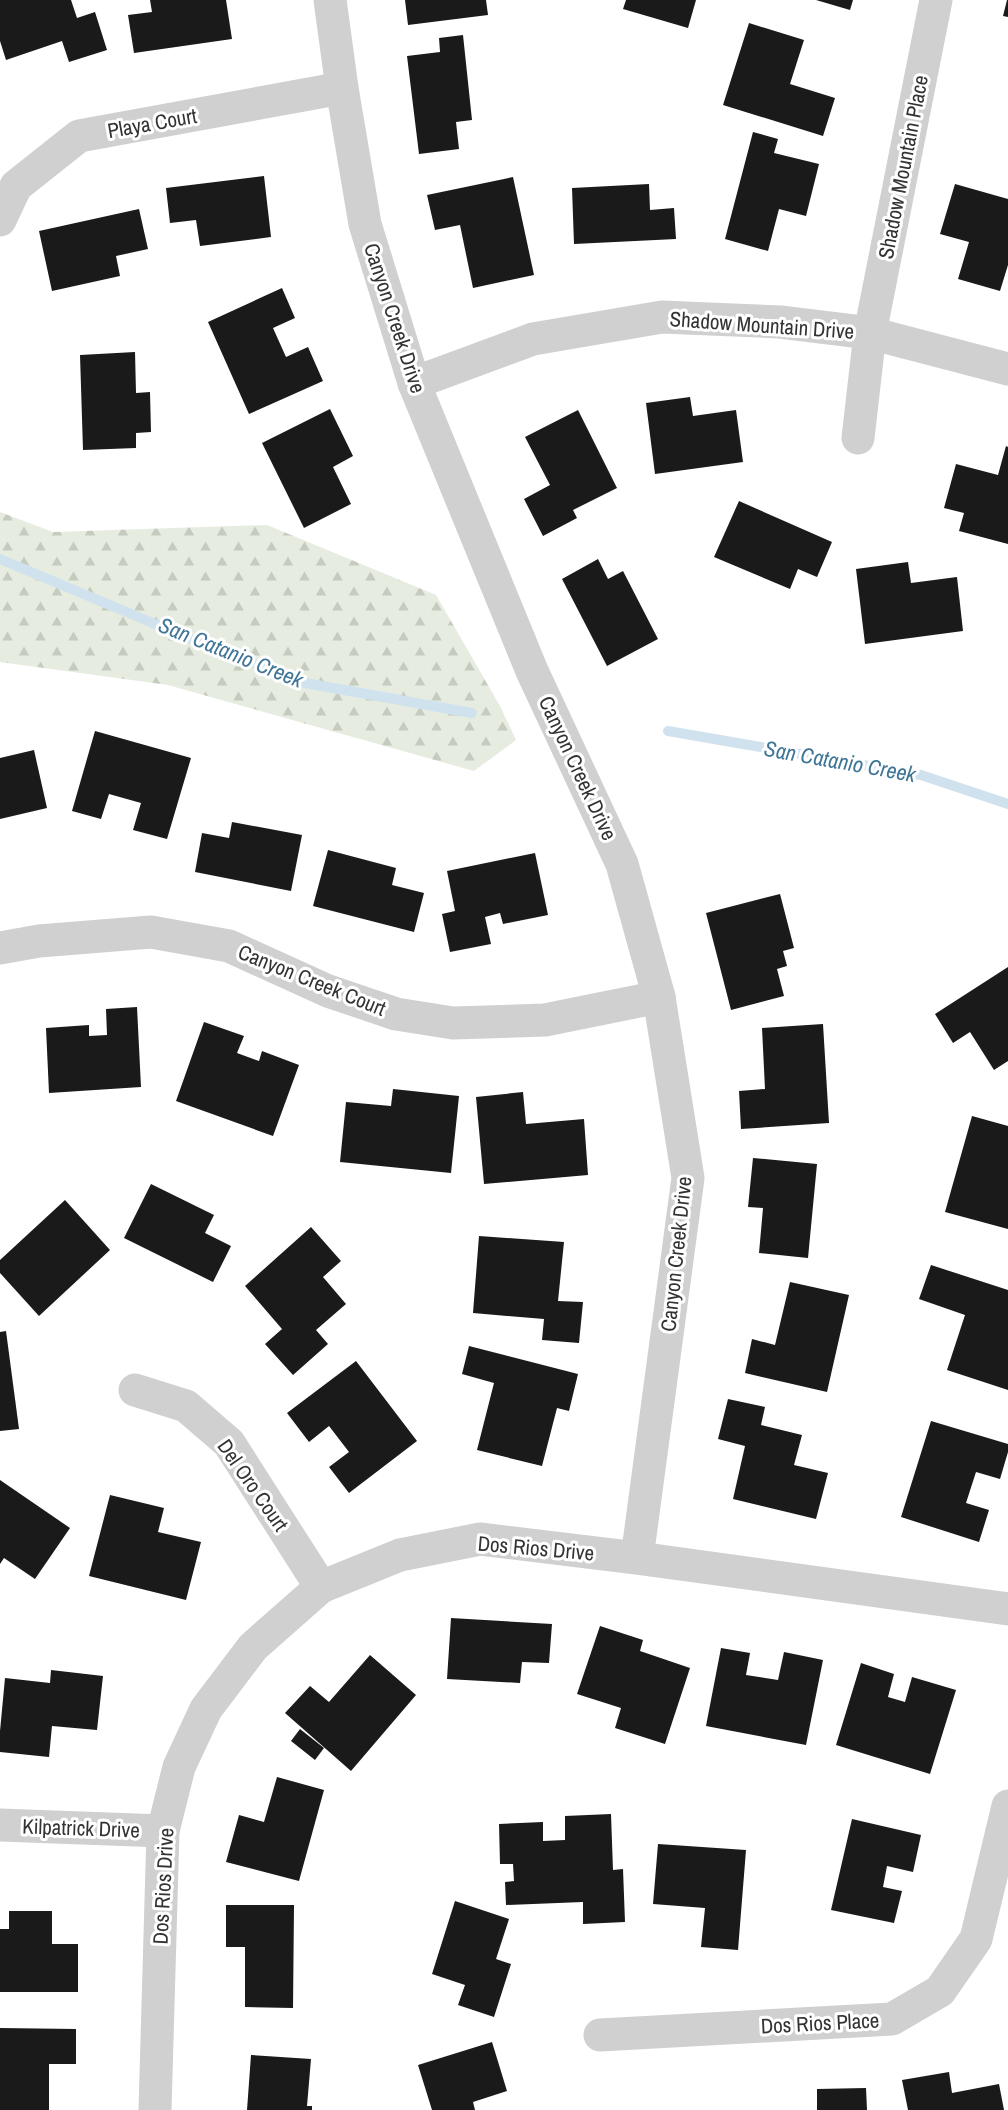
<svg xmlns="http://www.w3.org/2000/svg" width="1008" height="2110" font-family="'Archivo Narrow',sans-serif">
<style>
.forest{fill:url(#forest-firs)}
.lines{fill:none;stroke-linecap:round;stroke-linejoin:round}
.stream{stroke:#cfe2ee;stroke-width:10}
.building{fill:#1a1a1a}
.street{stroke:#d0d0d0;stroke-width:33}
.labels{text-anchor:middle;dominant-baseline:central;stroke-width:6;stroke-linejoin:round;paint-order:stroke}
.street-label{font-size:21px;fill:#333;stroke:#fff}
.water-label{font-size:22px;font-style:italic;fill:#3f7597;stroke:#fff}
</style>
<defs>
<pattern id="forest-firs" width="22" height="20" patternUnits="userSpaceOnUse" patternTransform="scale(1.5)"><rect width="22" height="20" fill="#e6ecdf"/><path d="M5 1l3.5 6h-7zM16 11l3.5 6h-7z" fill="#c6cbc0"/></pattern>
</defs>
<rect width="100%" height="100%" fill="#fff"/>
<!-- forest -->
<path class="forest" d="M0,512L53,532L267,525L436,595L500,706L516,740L474,771L168,685L0,662Z"/>
<g class="lines">
<!-- stream -->
<g class="stream">
<path d="M0,559L203,644L305,683L472,713"/>
<path d="M668,731L921,775L1008,804"/>
</g>
</g>
<!-- building -->
<g class="building">
<path d="M0,0H71L77,18L95,12L107,50L69,62L62,41L6,60L0,41Z"/>
<path d="M150,0H226L232,39L134,53L128,15L152,12Z"/>
<path d="M405,0H486L488,15L408,25Z"/>
<path d="M626,0H696L688,28L623,9Z"/>
<path d="M816,0H853L850,10Z"/>
<path d="M1007,0H1008V17L1003,16Z"/>
<path d="M749,23L804,40L790,84L835,98L823,136L723,105Z"/>
<path d="M463,35L472,120L456,122L459,149L419,154L407,56L440,52L439,38Z"/>
<path d="M753,132L778,139L774,153L819,164L806,216L779,209L768,251L725,239Z"/>
<path d="M264,176L271,237L200,246L196,220L170,223L166,188Z"/>
<path d="M513,177L534,275L473,288L460,225L435,230L427,195Z"/>
<path d="M649,184L650,210L674,208L676,239L574,244L572,188Z"/>
<path d="M955,184L1008,199V265L1000,291L958,279L969,242L940,234Z"/>
<path d="M139,209L148,249L116,256L120,276L52,291L39,231Z"/>
<path d="M282,288L295,318L273,328L286,357L308,347L323,381L249,414L208,322Z"/>
<path d="M135,352L136,393L150,392L151,432L136,433V448L83,450L80,355Z"/>
<path d="M690,397L693,416L736,410L743,462L655,474L646,403Z"/>
<path d="M330,409L353,456L333,467L351,504L304,528L262,443Z"/>
<path d="M578,410L617,488L573,510L577,518L543,536L524,499L550,485L525,437Z"/>
<path d="M1006,446L1008,447V544L959,531L964,513L944,508L956,464L998,475Z"/>
<path d="M739,501L832,542L817,577L798,569L790,589L714,557Z"/>
<path d="M598,559L608,579L623,571L658,639L607,666L562,579Z"/>
<path d="M908,562L911,583L957,577L963,631L865,644L856,569Z"/>
<path d="M95,731L191,758L167,839L133,830L141,803L109,794L101,819L72,811Z"/>
<path d="M34,750L47,808L0,819V758Z"/>
<path d="M232,822L302,835L291,891L195,872L202,833L229,838Z"/>
<path d="M328,850L396,868L392,885L424,893L414,932L313,906Z"/>
<path d="M535,853L548,915L503,924L500,913L485,917L491,944L450,952L442,914L455,911L447,871Z"/>
<path d="M780,894L794,948L783,951L787,966L777,969L784,996L731,1010L706,913Z"/>
<path d="M1008,967V1061L994,1070L970,1032L953,1043L935,1014Z"/>
<path d="M137,1007L141,1087L49,1093L46,1028L89,1025V1036L107,1035L106,1009Z"/>
<path d="M204,1022L244,1036L237,1053L259,1061L262,1051L299,1065L273,1136L176,1101Z"/>
<path d="M823,1024L829,1123L741,1129L739,1091L765,1089L762,1028Z"/>
<path d="M393,1089L459,1096L451,1173L340,1162L346,1102L391,1106Z"/>
<path d="M523,1092L526,1124L584,1119L588,1175L484,1184L476,1097Z"/>
<path d="M972,1116L1008,1126V1229L945,1212Z"/>
<path d="M753,1158L817,1164L808,1258L759,1253L763,1208L748,1207Z"/>
<path d="M151,1184L214,1215L205,1233L231,1246L213,1282L124,1238Z"/>
<path d="M65,1200L110,1250L39,1316L0,1273V1260Z"/>
<path d="M311,1227L341,1261L323,1277L346,1304L316,1330L328,1344L293,1375L265,1344L282,1329L245,1286Z"/>
<path d="M479,1236L564,1242L558,1301L583,1302L579,1343L542,1340L544,1319L473,1313Z"/>
<path d="M931,1265L1008,1290V1390L947,1370L965,1315L919,1299Z"/>
<path d="M790,1282L849,1295L827,1392L745,1373L752,1339L775,1345Z"/>
<path d="M6,1331L19,1429L0,1431V1332Z"/>
<path d="M469,1346L578,1374L569,1411L557,1408L542,1466L477,1450L494,1383L462,1374Z"/>
<path d="M356,1361L417,1441L349,1493L329,1467L349,1452L329,1426L309,1442L287,1413Z"/>
<path d="M728,1399L765,1407L761,1425L802,1435L794,1465L828,1473L816,1519L733,1499L745,1446L718,1439Z"/>
<path d="M931,1421L1008,1444V1452L1000,1479L976,1472L966,1503L989,1510L979,1542L901,1517Z"/>
<path d="M0,1480L70,1528L35,1579L4,1558L0,1564Z"/>
<path d="M110,1495L164,1508L158,1532L201,1542L186,1600L89,1576Z"/>
<path d="M451,1618L552,1624L549,1663L522,1662L520,1683L447,1679Z"/>
<path d="M600,1626L643,1640L640,1651L690,1668L665,1744L615,1728L621,1708L577,1694Z"/>
<path d="M721,1648L750,1653L746,1675L778,1680L784,1652L823,1660L806,1745L706,1726Z"/>
<path d="M370,1655L416,1695L351,1771L285,1713L310,1686L329,1702Z"/>
<path d="M861,1663L894,1674L888,1697L905,1702L912,1677L956,1690L930,1774L836,1745Z"/>
<path d="M51,1670L103,1676L97,1730L52,1726L49,1757L0,1752V1731L5,1678L50,1683Z"/>
<path d="M300,1729L324,1748L315,1760L291,1741Z"/>
<path d="M277,1777L324,1790L299,1881L226,1862L239,1815L264,1822Z"/>
<path d="M611,1814L613,1870L623,1869L625,1922L583,1924V1902L506,1905L505,1882L514,1881L513,1864H500L499,1824L543,1822V1841L565,1840V1816Z"/>
<path d="M852,1819L921,1835L913,1872L887,1866L883,1887L902,1891L894,1923L831,1910Z"/>
<path d="M658,1844L746,1850L738,1950L701,1947L705,1908L653,1904Z"/>
<path d="M455,1901L509,1919L496,1959L511,1964L494,2017L458,2005L465,1985L432,1974Z"/>
<path d="M226,1905H294L293,2008L245,2007V1947H226Z"/>
<path d="M9,1911H52V1944H78V1992H0V1929H9Z"/>
<path d="M0,2028L76,2029V2064H49V2110H0Z"/>
<path d="M492,2042L507,2091L473,2102L475,2110H432L418,2065Z"/>
<path d="M251,2055L311,2059L307,2106H312V2110H247Z"/>
<path d="M949,2072L952,2093L999,2084L1004,2110H908L902,2080Z"/>
<path d="M866,2088L867,2110H817V2089Z"/>
</g>
<g class="lines">
<!-- street -->
<g class="street">
<path d="M330,0L342,88L365,224L414,383L532,671L622,864L659,997L688,1178L637,1558"/>
<path d="M0,220L16,186L79,136L342,88"/>
<path d="M414,383L533,339L662,317L780,322L870,333L1008,369"/>
<path d="M858,438L870,333L936,0"/>
<path d="M0,948L39,941L151,932L229,946L328,991L396,1014L453,1023L545,1020L659,997"/>
<path d="M135,1390L186,1406L229,1443L321,1587"/>
<path d="M0,1825L163,1831"/>
<path d="M600,2035L892,2019L940,1991L976,1939L1008,1806"/>
<path d="M155,2110L163,1831L179,1767L206,1709L253,1647L321,1587L400,1555L480,1539L637,1558L1008,1609"/>
</g>
</g>
<g class="labels">
<!-- street labels -->
<g class="street-label">
<text transform="translate(152 123) rotate(-10)">Playa Court</text>
<text transform="translate(903 167) rotate(-79)">Shadow Mountain Place</text>
<text transform="translate(395 318) rotate(72)">Canyon Creek Drive</text>
<text transform="translate(762 325) rotate(4)">Shadow Mountain Drive</text>
<text transform="translate(578 768) rotate(65)">Canyon Creek Drive</text>
<text transform="translate(312 980) rotate(22)">Canyon Creek Court</text>
<text transform="translate(676 1254) rotate(-84)">Canyon Creek Drive</text>
<text transform="translate(253 1485) rotate(55)">Del Oro Court</text>
<text transform="translate(536 1548) rotate(5)">Dos Rios Drive</text>
<text transform="translate(81 1828) rotate(2)">Kilpatrick Drive</text>
<text transform="translate(163 1886) rotate(-87)">Dos Rios Drive</text>
<text transform="translate(820 2023) rotate(-3)">Dos Rios Place</text>
</g>
<!-- water labels -->
<g class="water-label">
<text transform="translate(231 652) rotate(22)">San Catanio Creek</text>
<text transform="translate(840 761) rotate(10)">San Catanio Creek</text>
</g>
</g>
</svg>
